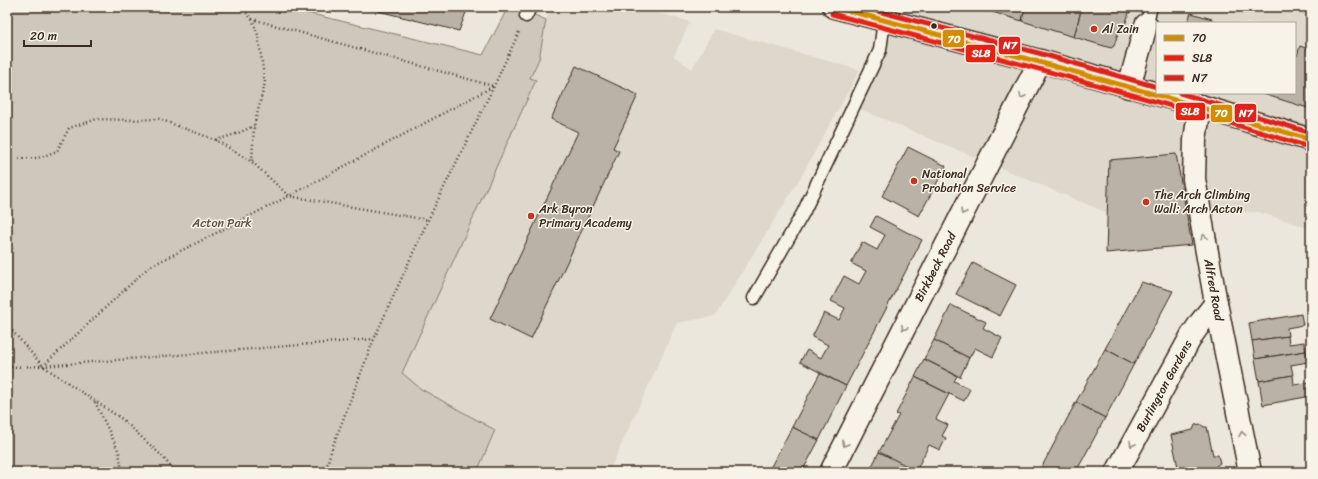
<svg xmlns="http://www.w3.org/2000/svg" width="1318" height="479" font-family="Sriracha,sans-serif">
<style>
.built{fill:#ddd7cc;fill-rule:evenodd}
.green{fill:#cec8bc;stroke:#84796d}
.building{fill:#bab2a7;stroke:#3b2a1e}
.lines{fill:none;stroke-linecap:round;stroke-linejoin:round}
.service-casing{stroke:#3b2a1e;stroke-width:15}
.minor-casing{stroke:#3b2a1e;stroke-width:25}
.primary-casing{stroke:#3b2a1e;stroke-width:25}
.path{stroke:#3b2a1e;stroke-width:2.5;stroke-dasharray:1 3;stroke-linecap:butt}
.service{stroke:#f7f3e8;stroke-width:12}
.minor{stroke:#f7f3e8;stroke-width:22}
.primary{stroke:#f7f3e8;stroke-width:22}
.bus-1-casing{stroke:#f7f3e8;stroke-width:8}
.bus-2-casing{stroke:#f7f3e8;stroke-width:8}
.bus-3-casing{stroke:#f7f3e8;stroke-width:8}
.bus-1{stroke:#d18d06;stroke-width:5}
.bus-2{stroke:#e42313;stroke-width:5}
.bus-3{stroke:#dc241f;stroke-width:5}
.oneway{stroke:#998e83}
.bus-dot{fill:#3b2a1e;stroke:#f7f3e8;stroke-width:1.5}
.poi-dot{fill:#c8321e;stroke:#f7f3e8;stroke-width:1.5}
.labels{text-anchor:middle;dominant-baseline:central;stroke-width:3;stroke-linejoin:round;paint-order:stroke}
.poi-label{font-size:12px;fill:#3b2a1e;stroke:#f7f3e8;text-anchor:start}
.park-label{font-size:12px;fill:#605246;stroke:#f7f3e8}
.street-label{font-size:12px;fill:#3b2a1e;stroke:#f7f3e8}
.line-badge{stroke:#f7f3e8;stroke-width:1.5}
.badge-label{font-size:11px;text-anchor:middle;font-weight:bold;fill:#fff}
</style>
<rect width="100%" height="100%" fill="#ece7dc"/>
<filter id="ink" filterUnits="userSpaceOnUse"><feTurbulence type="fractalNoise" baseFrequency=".025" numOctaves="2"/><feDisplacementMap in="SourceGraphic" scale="8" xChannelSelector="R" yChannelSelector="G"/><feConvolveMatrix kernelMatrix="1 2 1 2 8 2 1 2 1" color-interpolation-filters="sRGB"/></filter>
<g filter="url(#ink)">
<!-- built -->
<g class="built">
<path d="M552,7H639L690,22L674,56L692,69L714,29L860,70L802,175L715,316L677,323L609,472H477L495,430L390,372L539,59L546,20Z"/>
<path d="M908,7H1311V229L1259,212L1117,217L850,105ZM1157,23H1295V93H1157Z"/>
</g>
<!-- green -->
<path class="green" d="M7,7H295V10L483,55L508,7H518L546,20L539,59L530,78L536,80L402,373L421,389L495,430L477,472H7Z"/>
<!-- building -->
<g class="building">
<path d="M362,7H468L459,31Z"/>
<path d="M976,7H1025L1022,21Z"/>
<path d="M1025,7H1082L1074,37L1022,21Z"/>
<path d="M1082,7H1131L1123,31L1119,30L1114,46L1111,48L1074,37Z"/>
<path d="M1191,13L1212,19L1211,23H1187Z"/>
<path d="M1300,46L1311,50V109L1260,93H1295V55L1297,56Z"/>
<path d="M576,66L638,95L613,148L619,151L531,339L490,319L578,132L551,119Z"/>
<path d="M908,147L946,166L919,216L882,196Z"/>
<path d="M1176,154L1192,245L1106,253L1109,160Z"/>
<path d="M876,216L922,240L846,386L800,362L807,350L821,358L828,345L812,337L824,313L839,320L845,308L831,301L844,276L859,284L866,271L851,263L862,242L877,250L885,235L870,227Z"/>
<path d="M973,263L1016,285L1000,316L956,294Z"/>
<path d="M1141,282L1173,291L1134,364L1105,349Z"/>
<path d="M951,305L986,322L983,328L1002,338L993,357L975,348L969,358L934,340Z"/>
<path d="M1301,314L1303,325L1287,328L1288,336L1252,341L1249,323Z"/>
<path d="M1288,336L1289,344L1304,342L1306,351L1255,359L1252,341Z"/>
<path d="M934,340L969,358L960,377L924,359Z"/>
<path d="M1105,349L1134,364L1105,418L1076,402Z"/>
<path d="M1306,351L1308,362L1291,365L1293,375L1259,381L1255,359Z"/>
<path d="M924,359L957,376L954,381L970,389L964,401L915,377Z"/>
<path d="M820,373L846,386L819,440L792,427Z"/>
<path d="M1293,375L1294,385L1311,382V396L1263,405L1259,381Z"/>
<path d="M915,377L949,394L936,419L948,425L942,436L946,438L940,450L929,445L916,471L879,452L899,415L896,414Z"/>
<path d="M1076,402L1105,418L1076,472H1039Z"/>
<path d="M1200,424L1204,427H1207L1213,455H1218L1220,463L1216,466L1217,470L1207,472H1179L1171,435L1193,430L1195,425Z"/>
<path d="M792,427L819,440L802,472H768Z"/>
<path d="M879,452L907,466L904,472H869Z"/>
<path d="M1153,468L1160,472H1151Z"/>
</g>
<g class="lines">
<defs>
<g id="service">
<path d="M526,16L530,7"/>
<path d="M1146,25L1151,7"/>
<path d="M754,298L803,213L880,50L884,21"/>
</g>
<g id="minor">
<path d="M1129,87L1146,25"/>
<path id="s1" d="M1200,106L1195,140L1194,179L1216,303L1250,472"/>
<path id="s2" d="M831,472L1040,61"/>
<path id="s3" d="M1117,472L1192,335L1201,322L1216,303"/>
</g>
<path id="primary" d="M834,7L1040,61L1200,106L1311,140"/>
</defs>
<!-- service casing -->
<use href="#service" class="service-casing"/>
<!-- minor casing -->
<use href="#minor" class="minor-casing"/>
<!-- primary casing -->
<use href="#primary" class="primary-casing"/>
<!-- path -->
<g class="path">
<path d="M241,7L252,19L258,35L265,83L254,126L252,161"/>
<path d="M252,19L493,86"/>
<path d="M216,140L236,134L254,126"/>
<path d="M7,159L38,158L57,151L69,128L97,119L127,120L159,119L216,140L252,162L289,196L428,220"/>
<path d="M7,325L43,366L77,389L122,419L162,456L175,472"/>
<path d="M43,366L149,267L289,196L494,86"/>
<path d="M7,367L43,366L374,339"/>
<path d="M95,402L119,452L122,472"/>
<path d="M325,472L332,448L374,339L428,220L494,86L519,32"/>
</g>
<!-- service -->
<use href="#service" class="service"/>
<!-- minor -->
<use href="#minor" class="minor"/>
<!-- primary -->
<use href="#primary" class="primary"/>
<defs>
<path id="bus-1" d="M834,7C994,49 1153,92 1311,140"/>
<path id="bus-2" d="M832,14C992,56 1151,98 1309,147"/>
<g id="bus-3">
<path d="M862,7L1042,54L1157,87"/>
<path d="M1180,93L1311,133"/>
</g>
</defs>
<!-- bus-1 casing -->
<use href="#bus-1" class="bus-1-casing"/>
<!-- bus-2 casing -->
<use href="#bus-2" class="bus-2-casing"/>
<!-- bus-3 casing -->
<use href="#bus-3" class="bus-3-casing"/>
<!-- bus-1 -->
<use href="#bus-1" class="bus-1"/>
<!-- bus-2 -->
<use href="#bus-2" class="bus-2"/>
<!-- bus-3 -->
<use href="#bus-3" class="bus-3"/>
</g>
<!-- one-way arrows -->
<defs><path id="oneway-chevron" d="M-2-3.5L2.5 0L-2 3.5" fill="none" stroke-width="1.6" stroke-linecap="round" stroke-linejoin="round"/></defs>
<g class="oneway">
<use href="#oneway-chevron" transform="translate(1022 96) rotate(117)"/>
<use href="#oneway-chevron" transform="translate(963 212) rotate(117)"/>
<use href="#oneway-chevron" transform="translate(1204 237) rotate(-100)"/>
<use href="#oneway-chevron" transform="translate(904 328) rotate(117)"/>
<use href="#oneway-chevron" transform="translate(1242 434) rotate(-101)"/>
<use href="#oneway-chevron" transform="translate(845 444) rotate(117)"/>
<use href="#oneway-chevron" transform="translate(1132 444) rotate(119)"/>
</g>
</g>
<!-- markers -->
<circle class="bus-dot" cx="934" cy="26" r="3.5"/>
<g class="poi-dot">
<circle cx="1094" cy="29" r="4"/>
<circle cx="914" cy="181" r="4"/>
<circle cx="1146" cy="202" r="4"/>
<circle cx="531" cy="216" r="4"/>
</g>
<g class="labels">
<!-- poi labels -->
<g class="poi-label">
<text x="1102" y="29">Al Zain</text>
<text x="922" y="174">National<tspan x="922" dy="14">Probation Service</tspan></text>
<text x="1154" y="195">The Arch Climbing<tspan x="1154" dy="14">Wall: Arch Acton</tspan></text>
<text x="539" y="209">Ark Byron<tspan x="539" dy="14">Primary Academy</tspan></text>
</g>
<!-- park labels -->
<g class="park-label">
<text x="222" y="223">Acton Park</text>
</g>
<!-- street labels -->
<g class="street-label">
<text stroke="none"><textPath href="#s2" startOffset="230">Birkbeck Road</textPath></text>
<text stroke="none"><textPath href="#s1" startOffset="186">Alfred Road</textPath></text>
<text stroke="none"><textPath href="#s3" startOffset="98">Burlington Gardens</textPath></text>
</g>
</g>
<g class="line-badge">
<rect x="942" y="29" width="23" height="19" rx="4" fill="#d18d06"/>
<rect x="998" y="36" width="23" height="19" rx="4" fill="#dc241f"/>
<rect x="965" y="44" width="31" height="19" rx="4" fill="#e42313"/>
<rect x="1175" y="102" width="31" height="19" rx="4" fill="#e42313"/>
<rect x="1234" y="103" width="23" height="20" rx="4" fill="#dc241f"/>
<rect x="1210" y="104" width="23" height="19" rx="4" fill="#d18d06"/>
</g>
<g class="badge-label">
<text x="954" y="43">70</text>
<text x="1010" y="49">N7</text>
<text x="981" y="57">SL8</text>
<text x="1190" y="115">SL8</text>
<text x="1246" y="117">N7</text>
<text x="1221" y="117">70</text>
</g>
<!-- margin -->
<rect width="1318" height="479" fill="none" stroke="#f7f3e8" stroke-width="24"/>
<rect x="12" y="12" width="1294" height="455" fill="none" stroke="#3b2a1e" stroke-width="1.5" filter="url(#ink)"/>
<!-- legend -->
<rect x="1156" y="22" width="140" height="72" fill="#f7f3e8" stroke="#aca397"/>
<rect x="1164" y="35" width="20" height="6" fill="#d18d06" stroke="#aca397"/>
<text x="1192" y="42" font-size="12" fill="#3b2a1e">70</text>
<rect x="1164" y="55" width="20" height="6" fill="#e42313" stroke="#aca397"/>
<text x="1192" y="62" font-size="12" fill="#3b2a1e">SL8</text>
<rect x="1164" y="75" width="20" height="6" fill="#dc241f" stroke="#aca397"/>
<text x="1192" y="82" font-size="12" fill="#3b2a1e">N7</text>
<!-- scale -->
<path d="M24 40v6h67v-6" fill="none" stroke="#3b2a1e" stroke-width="2"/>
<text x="30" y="40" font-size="12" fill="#3b2a1e" stroke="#f7f3e8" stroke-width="3" paint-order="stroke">20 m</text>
</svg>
